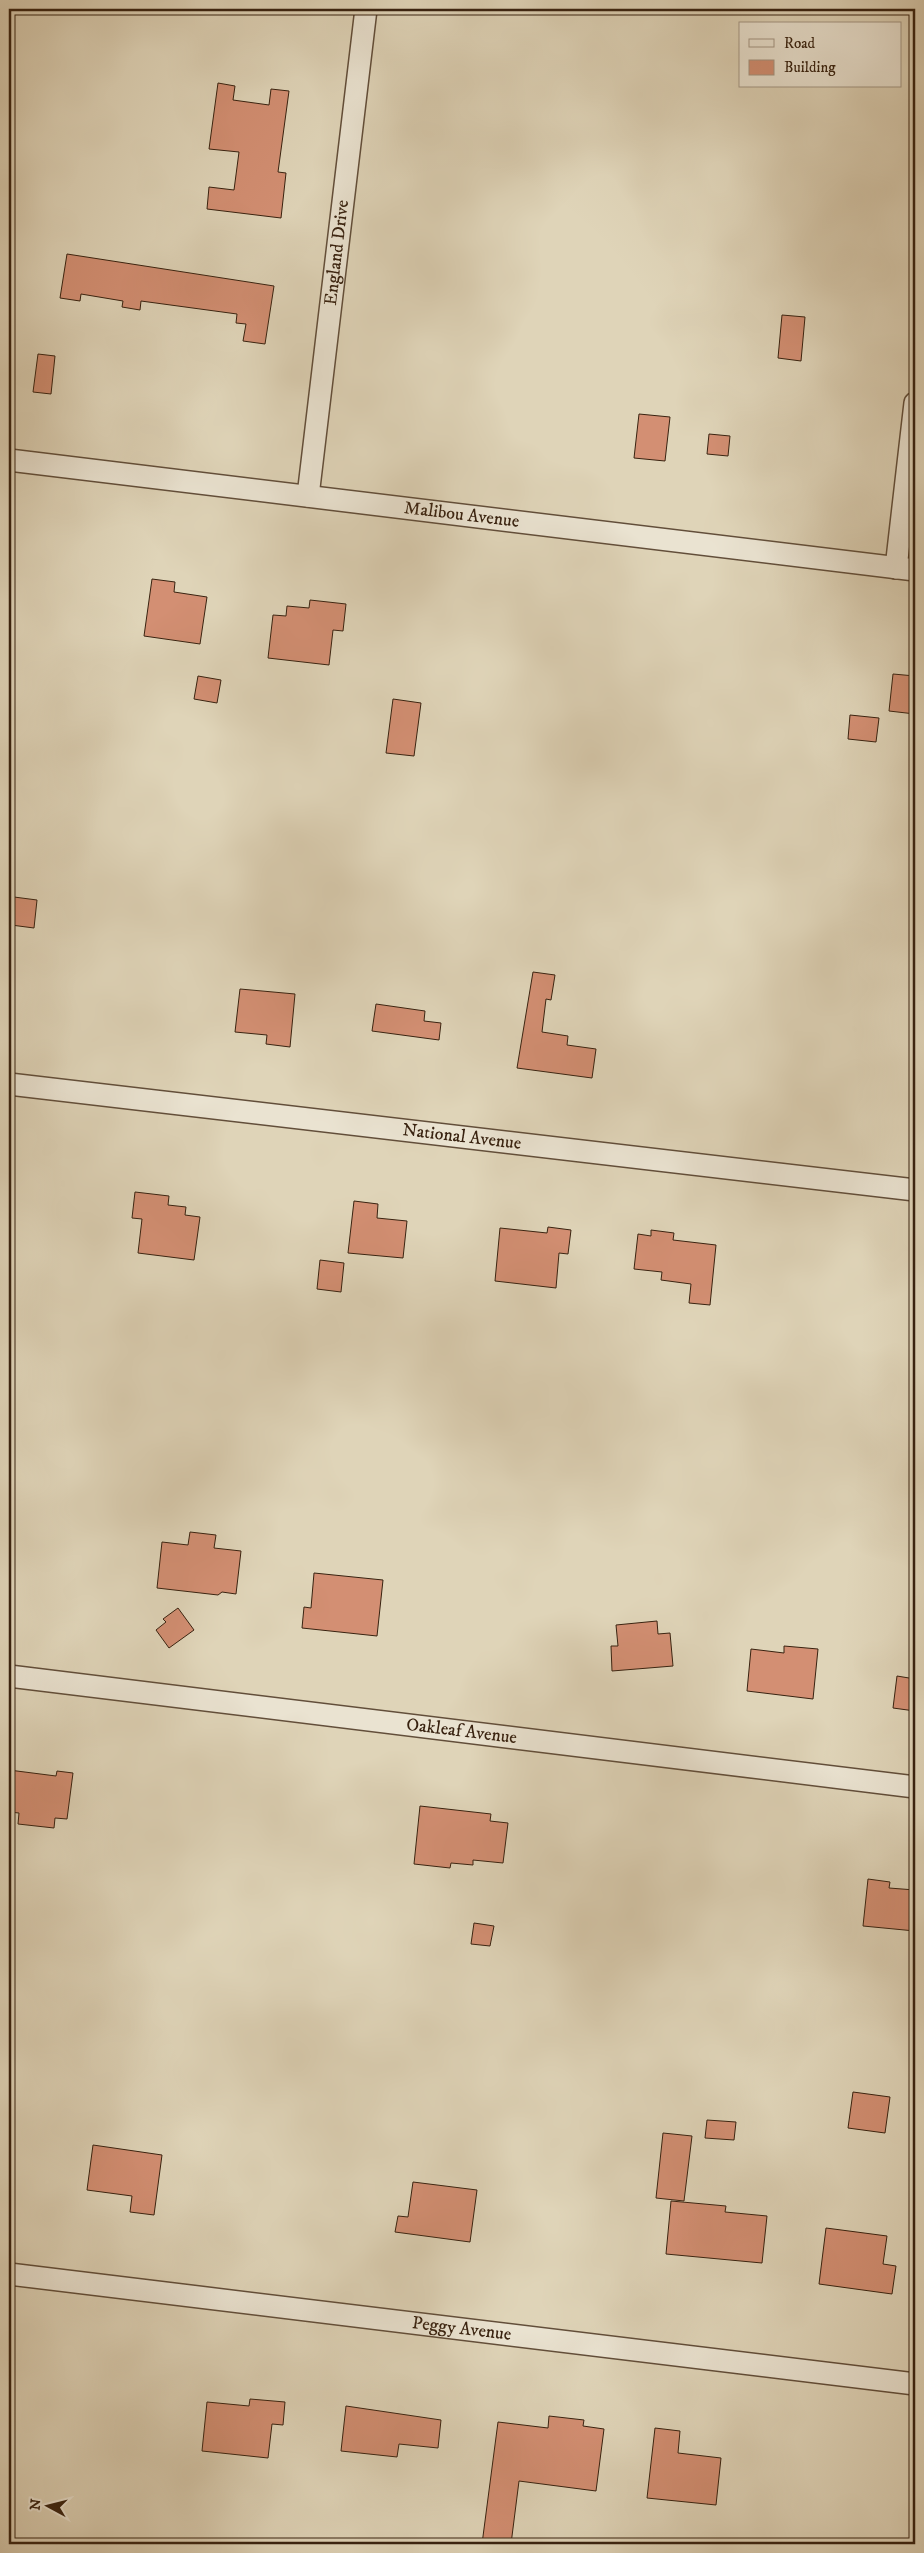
<svg xmlns="http://www.w3.org/2000/svg" width="924" height="2553" font-family="'IM FELL DW Pica',serif">
<style>
.building{fill:#d38f73;stroke:#382210}
.lines{fill:none;stroke-linecap:round;stroke-linejoin:round}
.minor-casing{stroke:#624e3a;stroke-width:24}
.minor{stroke:#eae3d1;stroke-width:21}
.labels{text-anchor:middle;dominant-baseline:central;stroke-width:4;stroke-linejoin:round;paint-order:stroke}
.street-label{font-size:18px;fill:#382210;stroke:#eae3d1}
</style>
<rect width="100%" height="100%" fill="#dfd4b8"/>
<filter id="stains"><feTurbulence type="fractalNoise" baseFrequency=".004" numOctaves="4"/><feColorMatrix values="0 0 0 0 .2 0 0 0 0 .09 0 0 0 0 .02 0 0 0 .5 -.17"/></filter>
<radialGradient id="worn" r=".72"><stop offset=".6" stop-color="#630" stop-opacity="0"/><stop offset="1" stop-color="#630" stop-opacity=".3"/></radialGradient>
<!-- building -->
<g class="building">
<path d="M218,83L235,86L233,100L269,105L271,89L289,91L278,172L286,173L281,218L207,209L209,187L234,190L239,152L209,149Z"/>
<path d="M67,254L274,286L265,344L243,341L246,324L236,323L237,314L141,301L140,310L122,307L123,301L81,294L80,301L60,298Z"/>
<path d="M782,315L805,317L801,361L778,358Z"/>
<path d="M38,354L55,356L51,394L33,392Z"/>
<path d="M639,414L670,417L665,461L634,458Z"/>
<path d="M709,434L730,436L728,456L707,454Z"/>
<path d="M152,579L175,582L174,592L207,597L200,644L144,636Z"/>
<path d="M310,600L346,604L343,631L333,630L329,665L268,658L273,615L286,616L287,606L309,608Z"/>
<path d="M893,674L915,676V714L889,711Z"/>
<path d="M198,676L221,680L217,703L194,699Z"/>
<path d="M393,699L421,703L414,756L386,753Z"/>
<path d="M850,715L879,718L876,742L848,739Z"/>
<path d="M14,897L37,900L34,928L11,925Z"/>
<path d="M533,972L555,975L551,1000L546,999L542,1032L568,1036L567,1045L596,1049L592,1078L517,1068Z"/>
<path d="M240,989L295,994L290,1047L266,1044L267,1035L235,1032Z"/>
<path d="M376,1004L425,1011L424,1021L441,1023L439,1040L372,1031Z"/>
<path d="M135,1192L169,1196L168,1205L186,1207L185,1215L200,1217L194,1260L138,1253L142,1219L132,1218Z"/>
<path d="M354,1201L378,1204L377,1218L407,1221L403,1258L348,1253Z"/>
<path d="M548,1227L571,1230L568,1254L559,1253L556,1288L495,1281L500,1228L547,1233Z"/>
<path d="M651,1230L674,1233L673,1240L716,1245L710,1305L689,1303L691,1284L661,1280L662,1272L634,1269L638,1234L651,1236Z"/>
<path d="M320,1260L344,1263L341,1292L317,1289Z"/>
<path d="M190,1532L216,1535L214,1548L241,1551L236,1594L222,1592L218,1595L157,1588L162,1542L188,1545Z"/>
<path d="M314,1573L383,1580L377,1636L302,1628L304,1607L311,1608Z"/>
<path d="M178,1608L194,1630L169,1648L156,1630L166,1622L163,1619Z"/>
<path d="M657,1621L658,1634L670,1633L673,1666L612,1671L611,1646H618L616,1625Z"/>
<path d="M784,1646L818,1649L813,1699L747,1691L751,1649L784,1653Z"/>
<path d="M897,1676L915,1679V1711L893,1708Z"/>
<path d="M9,1770L56,1776L57,1771L73,1773L67,1819L55,1818L54,1828L18,1824L19,1813L9,1812Z"/>
<path d="M420,1806L491,1814L490,1821L508,1823L503,1863L473,1860V1865L451,1863L450,1868L414,1864Z"/>
<path d="M868,1879L890,1882L889,1888L915,1890V1931L863,1926Z"/>
<path d="M474,1923L494,1926L490,1946L471,1944Z"/>
<path d="M853,2092L890,2097L885,2133L848,2128Z"/>
<path d="M707,2120L736,2122L734,2140L705,2138Z"/>
<path d="M663,2133L692,2136L684,2201L656,2198Z"/>
<path d="M93,2145L162,2155L154,2215L130,2212L132,2196L87,2190Z"/>
<path d="M413,2182L477,2190L470,2242L395,2232L398,2216L408,2217Z"/>
<path d="M671,2201L726,2206L725,2212L767,2216L762,2263L666,2254Z"/>
<path d="M826,2228L887,2236L883,2264L896,2266L892,2294L819,2284Z"/>
<path d="M250,2399L285,2402L283,2425L272,2424L268,2458L202,2451L207,2402L249,2406Z"/>
<path d="M346,2406L441,2420L438,2448L399,2444L397,2457L341,2451Z"/>
<path d="M549,2416L584,2420L583,2426L604,2429L596,2491L519,2481L511,2544H482L498,2422L548,2428Z"/>
<path d="M655,2428L680,2431L678,2453L721,2458L716,2505L647,2498Z"/>
</g>
<g class="lines">
<defs>
<g id="minor">
<path id="s1" d="M9,460L915,570"/>
<path id="s2" d="M308,496L366,9"/>
<path d="M896,568L915,403"/>
<path id="s3" d="M9,1084L915,1190"/>
<path id="s4" d="M9,1676L915,1787"/>
<path id="s5" d="M9,2274L915,2384"/>
</g>
</defs>
<!-- minor casing -->
<use href="#minor" class="minor-casing"/>
<!-- minor -->
<use href="#minor" class="minor"/>
</g>
<g class="labels">
<!-- street labels -->
<g class="street-label">
<text stroke="none"><textPath href="#s2" startOffset="245">England Drive</textPath></text>
<text stroke="none"><textPath href="#s1" startOffset="456">Malibou Avenue</textPath></text>
<text stroke="none"><textPath href="#s3" startOffset="456">National Avenue</textPath></text>
<text stroke="none"><textPath href="#s4" startOffset="456">Oakleaf Avenue</textPath></text>
<text stroke="none"><textPath href="#s5" startOffset="456">Peggy Avenue</textPath></text>
</g>
</g>
<!-- margin -->
<rect width="924" height="2553" fill="none" stroke="#dfd4b8" stroke-width="30"/>
<rect x="10" y="10" width="904" height="2533" fill="none" stroke="#382210" stroke-width="2.5"/>
<rect x="15" y="15" width="894" height="2523" fill="none" stroke="#382210"/>
<!-- legend -->
<rect x="739" y="22" width="162" height="65" fill="#eae3d1" stroke="#a39684"/>
<rect x="749" y="39" width="25" height="8" fill="#eae3d1" stroke="#a39684"/>
<text x="784" y="48" font-size="15" fill="#382210">Road</text>
<rect x="749" y="60" width="25" height="15" fill="#d38f73" stroke="#a39684"/>
<text x="784" y="72" font-size="15" fill="#382210">Building</text>
<!-- north arrow -->
<g transform="translate(48 2506) rotate(277)" stroke="#eae3d1" stroke-width="4" paint-order="stroke">
<path d="M0-4L9 19L0 12L-9 19Z" fill="#382210"/>
<text y="-8" font-size="14" font-weight="bold" text-anchor="middle" fill="#382210">N</text>
</g>
<rect width="100%" height="100%" filter="url(#stains)"/>
<rect width="100%" height="100%" fill="url(#worn)"/>
</svg>
